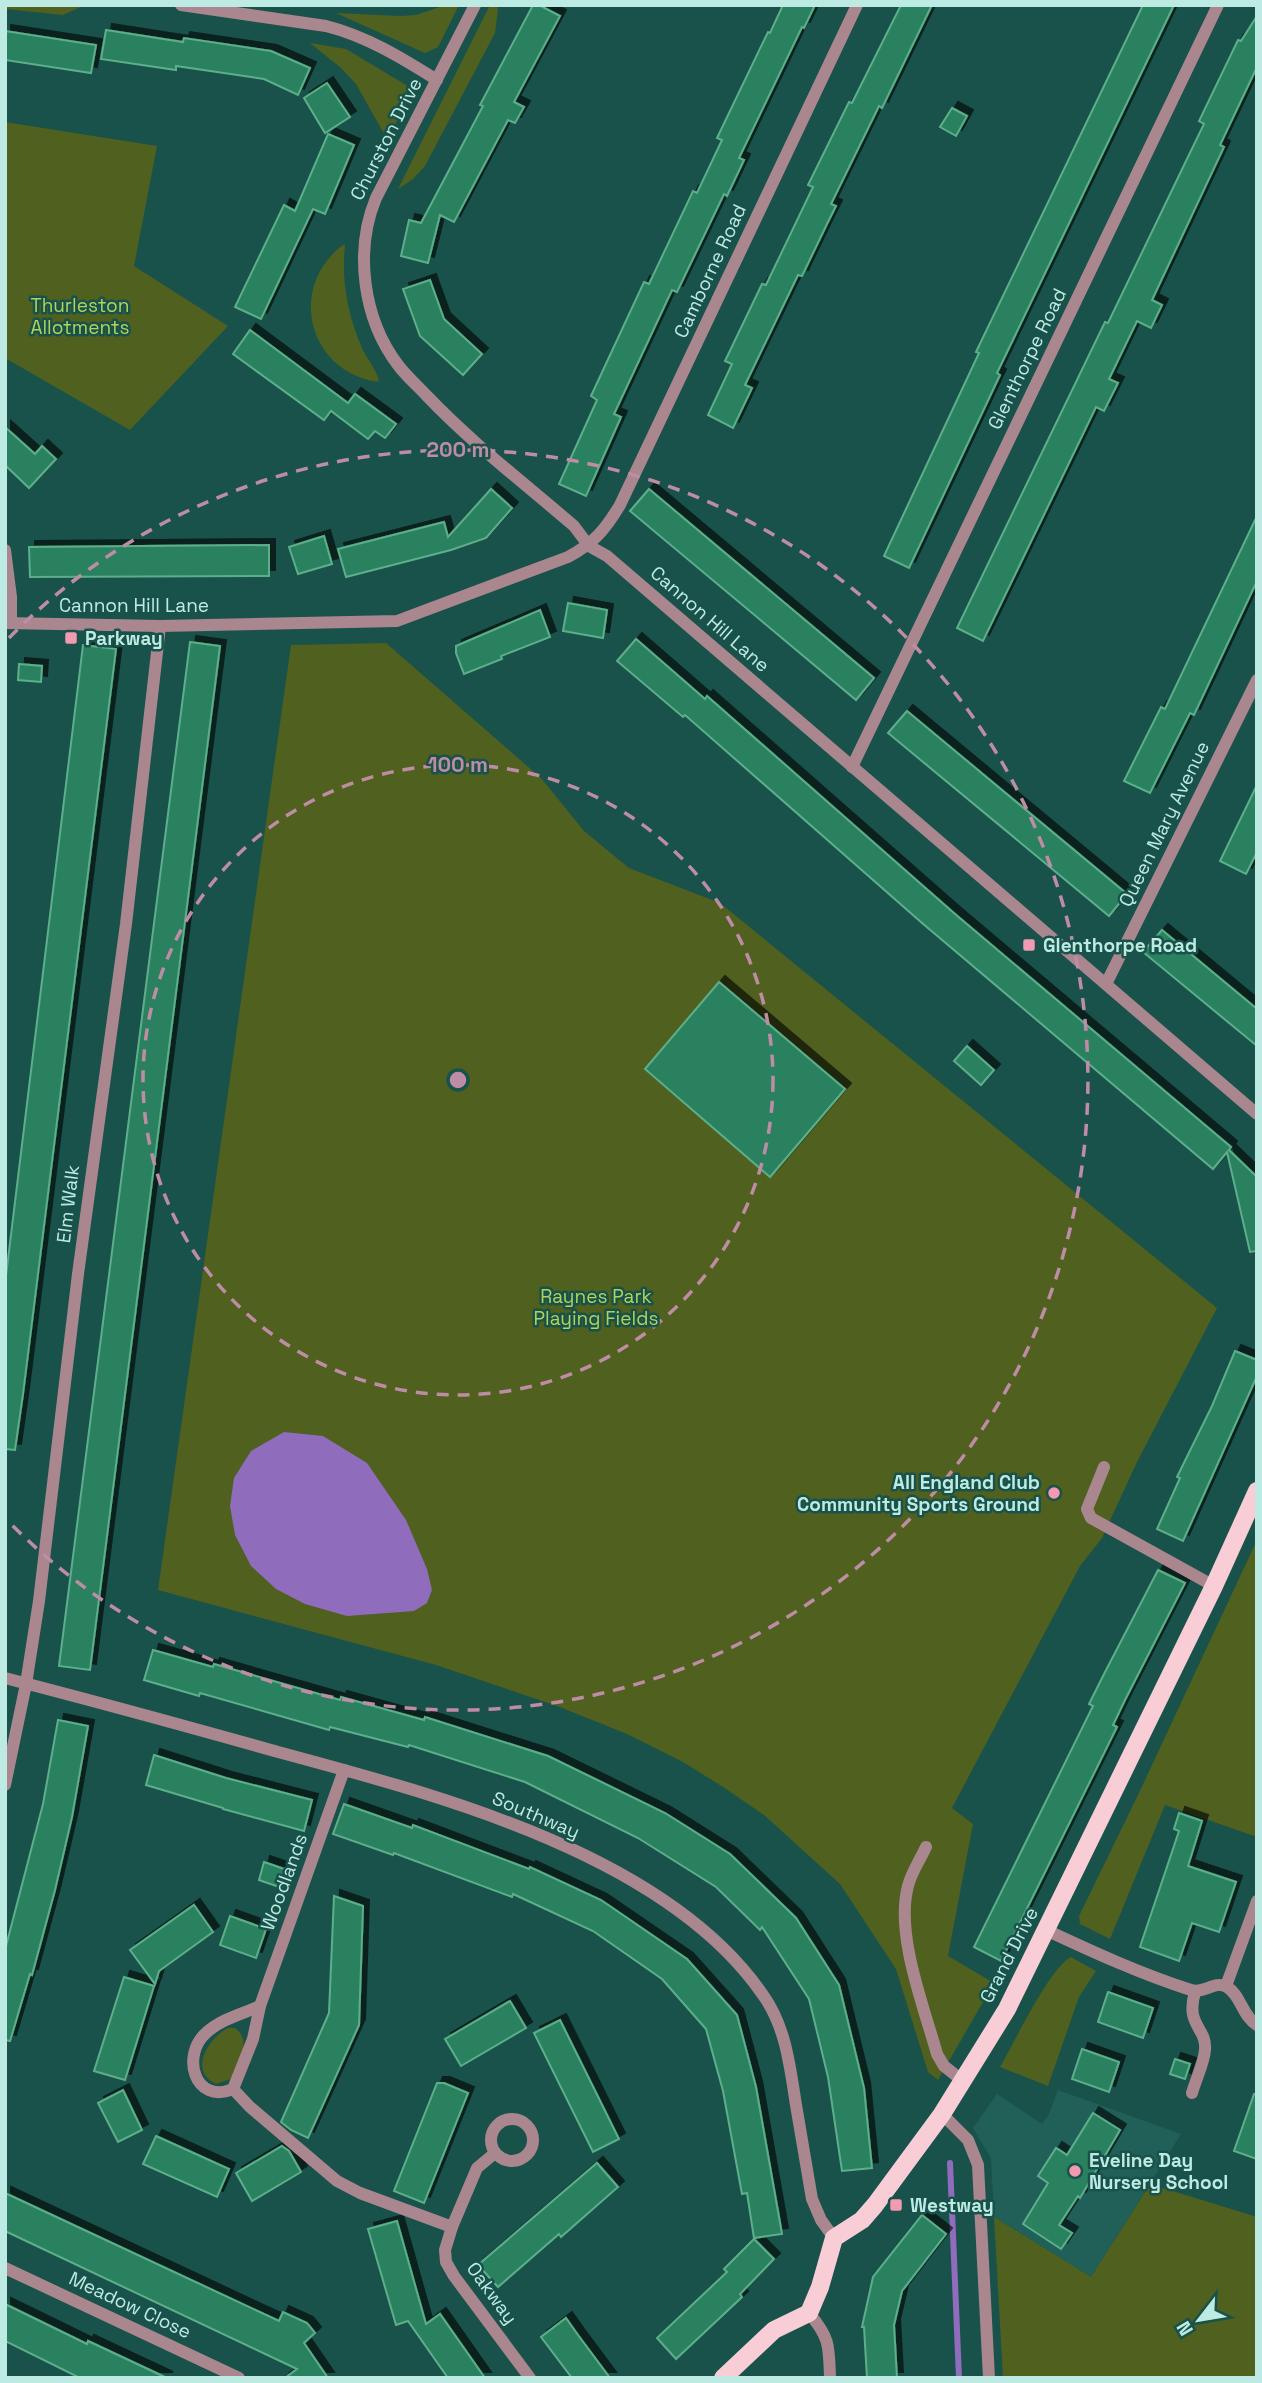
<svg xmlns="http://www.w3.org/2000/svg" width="1262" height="2383" font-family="'Space Grotesk',sans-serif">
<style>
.built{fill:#216058}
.green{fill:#4f601f}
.water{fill:#8f6cbc}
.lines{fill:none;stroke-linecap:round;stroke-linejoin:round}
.stream{stroke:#8f6cbc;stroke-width:6}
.building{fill:#2b815e;stroke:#5caf8a;stroke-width:2;filter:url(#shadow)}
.minor{stroke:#aa868f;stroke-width:12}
.major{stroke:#f8cdd6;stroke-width:18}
.ring{fill:none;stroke:#bf8ca6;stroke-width:3.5;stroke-dasharray:12 9}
.poi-dot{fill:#f19ab1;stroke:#19524a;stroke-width:2.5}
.labels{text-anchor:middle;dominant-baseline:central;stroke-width:5;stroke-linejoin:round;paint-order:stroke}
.street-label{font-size:19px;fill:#bdebe3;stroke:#19524a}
.park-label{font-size:19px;fill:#b1d35a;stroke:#19524a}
.poi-label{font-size:19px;font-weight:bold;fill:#bdebe3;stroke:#19524a;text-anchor:start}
.centre{fill:#bf8ca6;stroke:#19524a;stroke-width:3.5}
.ring-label{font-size:21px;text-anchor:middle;font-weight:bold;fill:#bf8ca6;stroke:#19524a;stroke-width:5;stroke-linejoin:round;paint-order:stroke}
</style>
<defs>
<filter id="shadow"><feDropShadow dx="6" dy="-6" stdDeviation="0" flood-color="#0009"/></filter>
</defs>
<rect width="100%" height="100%" fill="#19524a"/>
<!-- built -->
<path class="built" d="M1058,2090L1181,2134L1091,2277L994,2217L991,2158L973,2128L997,2094L1042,2124L1049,2114Z"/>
<!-- green -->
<g class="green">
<path d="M5,5H85L63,15L5,9Z"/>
<path d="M446,5H459L438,47L425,53L336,13L401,16L416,15Z"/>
<path d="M490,5H497L498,9L495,33L425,166L413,179L398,189Z"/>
<path d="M310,43L346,49L406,85L410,98L387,139L356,84L341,68Z"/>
<path d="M5,122L157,146L134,266L228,326L130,430L5,358Z"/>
<path d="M343,245H345C341,281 348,315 362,348C367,359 378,372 379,382C309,373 286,288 343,245Z"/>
<path d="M386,643L541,778L584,831L629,868L720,903L1217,1308L1137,1462L1102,1538L1080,1566L952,1808L973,1824L948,1956L994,1983L938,2080L928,2072L896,1969L840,1884L764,1815L723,1787L683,1762L627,1734L557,1706L436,1665L158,1590L291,645Z"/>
<path d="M1257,1540V1837L1165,1805L1110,1939L1080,1924L1079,1916L1138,1795Z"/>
<path d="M1071,1957L1096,1971L1079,1997L1048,2086L1000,2067C1014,2043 1050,1967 1071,1957Z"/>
<path d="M228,2028H235C253,2041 238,2063 231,2079L216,2084C188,2071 208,2038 228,2028Z"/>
<path d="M1150,2184L1257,2217V2378H1003L994,2217L1091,2277Z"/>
</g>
<!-- water -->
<path class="water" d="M284,1432L323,1436L367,1463L406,1520L427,1569L432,1590L427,1603L414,1611L347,1616L305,1604L276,1589L251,1566L235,1535L230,1506L234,1478L251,1451Z"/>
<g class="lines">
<!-- stream -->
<path class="stream" d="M950,2163L959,2378"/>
</g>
<!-- building -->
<g class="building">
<path d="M533,5H539L560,16L514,102L524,107L515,123L508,120L454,222L440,215L428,263L401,256L409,220L421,223L483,106L480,105Z"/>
<path d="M783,5H815L804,28L802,27L739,158L744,160L727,196L724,194L677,292L672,290L614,414L621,417L586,496L559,484L597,400L591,396L644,282L649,284L693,191L697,193L722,140L717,138L768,32L770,33Z"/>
<path d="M901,5H932L882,108L879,106L831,204L836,206L827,224L802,276L798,275L745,385L752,388L733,428L708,415L732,364L725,361L762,284L766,285L813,187L808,185L849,102L852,103Z"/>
<path d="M1143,5H1174L997,373L1000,375L909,568L884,556L979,353L976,352Z"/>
<path d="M1257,16V67L1220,145L1224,147L1152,300L1162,305L1151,328L1137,321L1109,379L1118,383L1104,411L1096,407L983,641L957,628L1105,322L1108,323L1186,161L1204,124L1199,121L1238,40L1241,41Z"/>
<path d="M106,30L183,42L184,38L271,51L310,68L298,95L264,79L176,66V70L101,59Z"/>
<path d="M5,31L96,45L91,73L5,60Z"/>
<path d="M327,83L350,117L325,133L304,98Z"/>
<path d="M952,108L967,116L956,136L940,127Z"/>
<path d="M328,134L354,145L325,214L313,209L261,319L235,307L284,205L295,211Z"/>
<path d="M430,280L444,319L482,354L463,375L420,336L403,289Z"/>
<path d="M250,330L348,403L355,394L396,424L385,438L375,431L368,439L331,411L324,420L233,354Z"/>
<path d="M5,427L35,454L42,446L56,459L29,488L5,465Z"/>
<path d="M491,489L512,508L486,538L451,550L346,577L338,549L444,522L448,537Z"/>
<path d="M649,489L874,678L856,700L630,511Z"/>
<path d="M1257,516V581L1194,715L1190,713L1150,793L1124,781L1161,707L1165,709Z"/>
<path d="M324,536L332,564L298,574L289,547Z"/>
<path d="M269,545V576L30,577L29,547Z"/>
<path d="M568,603L607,610L603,638L563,631Z"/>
<path d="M540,610L550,637L501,656L502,659L464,674L456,653V646Z"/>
<path d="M636,639L705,699L707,696L955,914L1231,1147L1229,1150L1257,1177V1251L1250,1252L1227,1152L1213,1169L922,923L685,715L683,717L617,661Z"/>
<path d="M190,642L220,646L90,1670L59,1666Z"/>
<path d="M83,645L116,649L23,1394L15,1450L5,1449V1284Z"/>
<path d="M19,664L42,666L41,682L18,680Z"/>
<path d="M907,711L1127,894L1109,916L888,733Z"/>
<path d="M1257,785V852L1246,874L1220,861Z"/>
<path d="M1162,930L1257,1009V1046L1143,952Z"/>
<path d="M719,982L845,1089L770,1177L645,1069Z"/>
<path d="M967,1046L994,1070L981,1085L954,1061Z"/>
<path d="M1235,1351L1257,1360V1376L1183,1541L1157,1529L1180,1478L1177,1477L1212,1406Z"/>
<path d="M1158,1570L1185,1583L1125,1700L1113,1725L1117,1727L1001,1961L974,1947L1093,1706L1089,1704L1104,1674Z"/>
<path d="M153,1650L213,1667L214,1664L340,1700L341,1697L424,1720L425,1717L548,1756L665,1813L730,1854L796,1918L839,1985L864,2088L872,2168L842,2171L828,2077L809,1999L762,1927L760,1930L716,1887L638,1838L525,1782L409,1745L408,1747L330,1727L329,1730L200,1693L199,1696L144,1680Z"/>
<path d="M58,1720L88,1726L72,1817L55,1890L32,1975L30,1974L10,2041L5,2040V1950L43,1804Z"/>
<path d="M154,1755L226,1778L312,1800L304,1831L223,1809V1808L146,1785Z"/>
<path d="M344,1804L412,1828L413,1825L529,1869L530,1867L601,1900L687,1959L737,2015L756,2087L782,2234L754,2238L747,2193L742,2194L723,2091L706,2029L662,1979L593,1931L513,1894L512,1897L394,1853L393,1855L333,1834Z"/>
<path d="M1179,1813L1202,1821L1188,1866L1236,1882L1219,1932L1192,1923L1179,1961L1140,1947L1179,1831L1174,1829Z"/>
<path d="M264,1862L287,1870L282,1888L259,1880Z"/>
<path d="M334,1896L363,1906L359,2025L308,2138L291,2130L281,2122L329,2013Z"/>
<path d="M194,1905L213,1932L159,1971L155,1984L130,1950Z"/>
<path d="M230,1916L266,1929L256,1958L220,1945Z"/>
<path d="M124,1977L154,1986L125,2080L94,2071Z"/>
<path d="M1108,1992L1153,2008L1143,2038L1098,2022Z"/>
<path d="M510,2001L526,2028L461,2066L445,2039Z"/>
<path d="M560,2020L619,2139L593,2152L534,2033Z"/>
<path d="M1082,2049L1119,2062L1109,2092L1072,2079Z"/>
<path d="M1175,2059L1190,2064L1185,2079L1170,2074Z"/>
<path d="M437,2083H444L468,2093L424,2203L394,2191Z"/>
<path d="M123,2090L142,2130L118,2142L98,2103Z"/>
<path d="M1254,2094L1257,2095V2159L1234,2151Z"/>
<path d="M1093,2113L1120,2130L1080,2198L1078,2196L1059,2225L1072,2233L1061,2249L1023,2224L1048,2183L1038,2176L1056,2148L1067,2155Z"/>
<path d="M156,2136L229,2169L217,2197L143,2164Z"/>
<path d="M282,2146L289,2151L301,2172L252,2201L236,2173Z"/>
<path d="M597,2163L618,2187L561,2237L559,2234L498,2287L478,2265Z"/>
<path d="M5,2193L279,2321L283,2312L307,2323L315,2333L304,2343L328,2378H285L297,2369L5,2231Z"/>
<path d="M922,2215L946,2234L902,2291L894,2325L897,2378H867L864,2327H862L873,2277Z"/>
<path d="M397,2221L426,2324L440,2314L485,2378H448L408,2321L396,2325L368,2229Z"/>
<path d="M754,2239L774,2259L740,2294L742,2297L676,2359L657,2338L727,2272L724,2269Z"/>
<path d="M5,2304L87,2344L88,2341L167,2378H80L5,2341Z"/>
<path d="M566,2318L578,2335L610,2378H572L541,2337Z"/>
</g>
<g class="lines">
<!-- minor -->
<g class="minor">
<path d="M181,5L326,26C366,36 402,58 437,80"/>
<path d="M475,5L376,198C354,251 363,319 398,365C406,376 418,386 427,396C472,443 525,484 574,526L589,546L607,556L1257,1114"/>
<path d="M5,550L11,597V623"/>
<path d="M5,623L160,626L397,621L568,557C594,543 605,530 620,505L857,5"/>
<path d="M852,767L1218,5"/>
<path d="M1106,984L1257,680"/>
<path d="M1104,1467L1087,1509L1091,1518L1214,1586"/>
<path d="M5,1678C94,1701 182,1725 271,1750C430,1793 665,1852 763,1995C786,2027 790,2067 796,2105C801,2136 807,2168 812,2199L821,2220L834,2238"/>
<path d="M5,1785L26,1684L39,1601L78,1274L126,924L160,626"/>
<path d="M926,1847C920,1860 911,1873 908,1886C895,1934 924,2007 937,2054L944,2066L963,2081"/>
<path d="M1046,1930C1093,1952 1141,1974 1191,1990C1204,1994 1215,1980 1227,1987C1241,1995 1242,2016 1257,2025"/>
<path d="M1226,1986L1257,1901"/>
<path d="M260,2006L344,1770"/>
<path d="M260,2006L253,2039L233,2089C194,2105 181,2055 206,2033C221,2019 242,2014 260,2006Z"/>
<path d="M233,2089L250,2107L337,2181L360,2193L452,2227"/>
<path d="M1192,2093C1196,2079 1204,2063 1205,2050C1207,2027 1185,2026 1195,1992"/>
<path d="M942,2114L968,2140L978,2165L989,2378"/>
<circle cx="512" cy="2140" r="21"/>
<path d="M495,2153L477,2168L452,2227L445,2250L446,2262L454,2276L530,2378"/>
<path d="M5,2268L239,2378"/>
<path d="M809,2313C830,2338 829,2346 830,2378"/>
</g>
<!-- major -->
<path class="major" d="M723,2378L774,2330L809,2313L820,2287L834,2238L862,2220L875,2205L942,2114L1007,2009L1214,1586L1257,1491"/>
</g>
<!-- distance rings -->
<g class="ring">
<circle cx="458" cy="1080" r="315"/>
<path d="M9 638A630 630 0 1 1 9 1522"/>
</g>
<!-- markers -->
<g class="poi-dot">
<rect x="64" y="631" width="14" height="14" rx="3.5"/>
<rect x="1022" y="938" width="14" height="14" rx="3.5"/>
<circle cx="1054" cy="1493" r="7"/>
<circle cx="1075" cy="2171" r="7"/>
<rect x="889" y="2198" width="14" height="14" rx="3.5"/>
</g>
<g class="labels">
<!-- street labels -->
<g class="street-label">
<text transform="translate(386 139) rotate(-63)">Churston Drive</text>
<text transform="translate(710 271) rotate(-65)">Camborne Road</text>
<text transform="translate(1027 359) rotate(-64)">Glenthorpe Road</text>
<text x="134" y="605">Cannon Hill Lane</text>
<text transform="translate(710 619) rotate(41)">Cannon Hill Lane</text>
<text transform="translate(1164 824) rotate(-64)">Queen Mary Avenue</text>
<text transform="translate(68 1204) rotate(-83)">Elm Walk</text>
<text transform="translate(536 1815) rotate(23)">Southway</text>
<text transform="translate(284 1882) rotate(-70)">Woodlands</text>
<text transform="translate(1009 1955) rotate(-63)">Grand Drive</text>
<text transform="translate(492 2293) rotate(54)">Oakway</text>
<text transform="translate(130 2305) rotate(25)">Meadow Close</text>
</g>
<!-- park labels -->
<g class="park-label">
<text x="80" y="305">Thurleston<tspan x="80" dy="22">Allotments</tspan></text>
<text x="596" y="1296">Raynes Park<tspan x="596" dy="22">Playing Fields</tspan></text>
</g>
<!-- poi labels -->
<g class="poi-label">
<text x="85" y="638">Parkway</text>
<text x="1043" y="945">Glenthorpe Road</text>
<text x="1040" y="1482" text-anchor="end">All England Club<tspan x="1040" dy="22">Community Sports Ground</tspan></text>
<text x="1089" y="2160">Eveline Day<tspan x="1089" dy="22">Nursery School</tspan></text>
<text x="910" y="2205">Westway</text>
</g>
</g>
<circle cx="458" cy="1080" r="10" class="centre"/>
<g class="ring-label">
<text x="458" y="457">200 m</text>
<text x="458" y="772">100 m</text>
</g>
<!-- border -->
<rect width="1262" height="2383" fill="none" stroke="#bdebe3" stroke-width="14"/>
<!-- north arrow -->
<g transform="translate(1199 2320) rotate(239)" stroke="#19524a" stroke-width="5" paint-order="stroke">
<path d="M0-5L12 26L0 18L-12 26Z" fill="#bdebe3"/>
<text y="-10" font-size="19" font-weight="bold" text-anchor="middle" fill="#bdebe3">N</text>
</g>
</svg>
